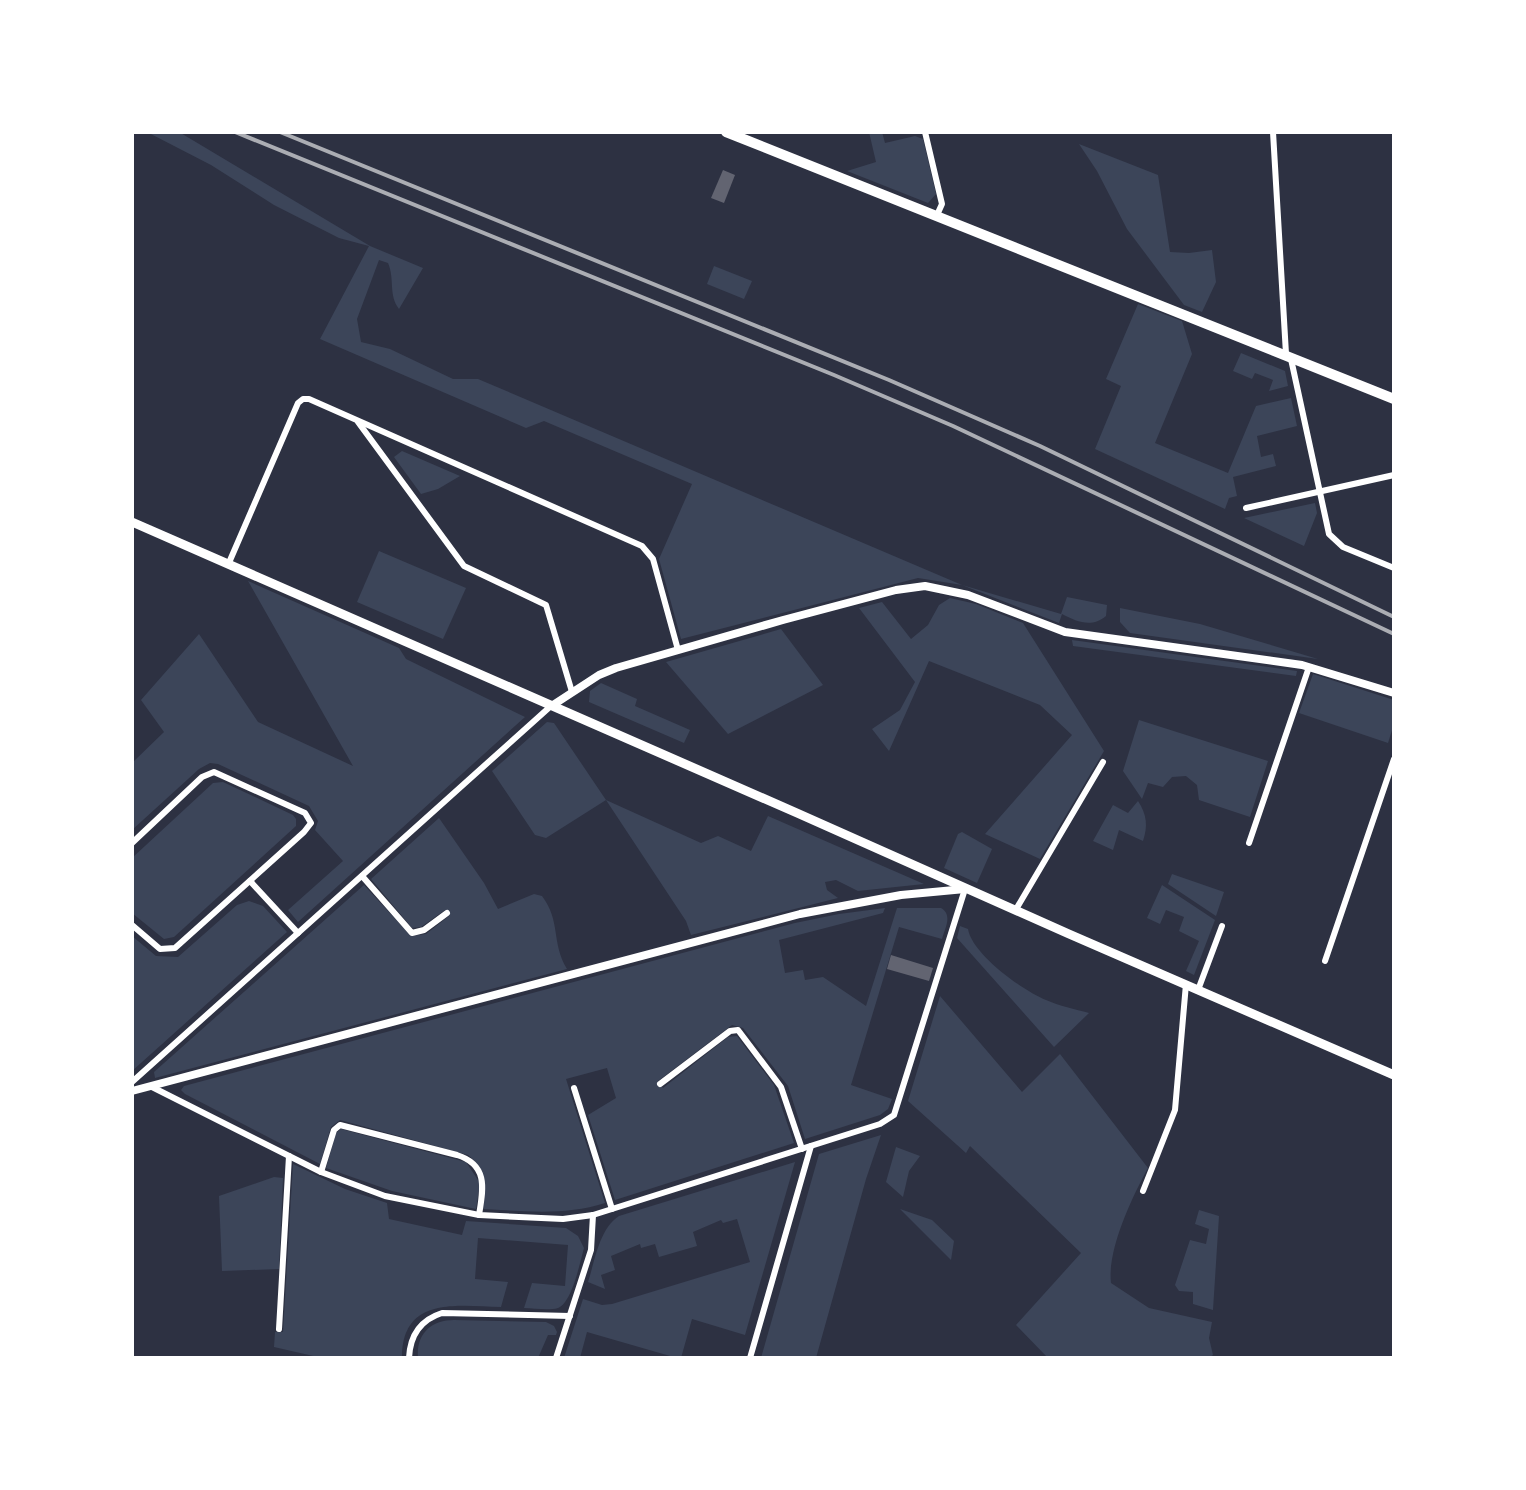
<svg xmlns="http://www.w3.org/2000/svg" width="1526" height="1490" font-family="'Fira Sans',sans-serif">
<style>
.green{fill:#3c4559}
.building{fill:#626471}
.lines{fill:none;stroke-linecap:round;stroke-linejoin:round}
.minor{stroke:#fff;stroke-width:6}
.tertiary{stroke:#fff;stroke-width:8}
.secondary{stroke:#fff;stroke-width:9}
.primary{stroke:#fff;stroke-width:10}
.rail{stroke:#abadb3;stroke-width:4}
</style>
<rect width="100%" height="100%" fill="#2d3142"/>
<!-- green -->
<g class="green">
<path d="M147,132H179L370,246L423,268L399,309C388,295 395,279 388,263L379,260L357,319L361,342L390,349L453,379H478L962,585L1061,614L1067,597L1107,605L1106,616C1092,628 1077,622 1062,614L1059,623L962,585L918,578L681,639L659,559L692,484L544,421L526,428L320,339L369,246L339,238L274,205L211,165Z"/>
<path d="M869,132H882L885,143L915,136L923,139L936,194L928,203L847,171L876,162Z"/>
<path d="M1079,144L1158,175L1170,252L1189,253L1212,250L1216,282L1202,312L1184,305L1127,229L1097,171Z"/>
<path d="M714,266L752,281L744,299L707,284Z"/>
<path d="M1138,304L1182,321L1192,354L1155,443L1228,473L1256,406L1291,398L1297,426L1257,436L1261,457L1273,454L1276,466L1233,477L1237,496L1229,498L1225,509L1095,449L1121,386L1106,379Z"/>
<path d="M1241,353L1285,371L1288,386L1269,391L1273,380L1255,373L1252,379L1233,371Z"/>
<path d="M402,451L460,476L438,489L421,494L394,457Z"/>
<path d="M1315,503L1317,513L1304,546L1244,518Z"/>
<path d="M379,551L466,588L443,639L357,602Z"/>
<path d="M248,581L399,648L406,659L525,717L298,922L288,910L343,861L315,830L318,821L309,806L218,764L210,763L199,769L132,830V763L164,732L141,700L199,634L258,722L353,766Z"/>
<path d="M950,598L976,604L1023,623L1104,751L1040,859L985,834L1072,735L1040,705L929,661L889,751L872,729L900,710L915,682L859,608L882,602L911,639L928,625L939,605Z"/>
<path d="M1120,608L1200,624L1318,659L1130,633L1120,622Z"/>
<path d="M781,629L823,685L728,734L666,662Z"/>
<path d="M1072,640L1297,671L1296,676L1073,646Z"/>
<path d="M1313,674L1394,700V724L1388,743L1299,713Z"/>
<path d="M601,683L637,699L635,706L690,730L684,743L589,702L590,691Z"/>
<path d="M1139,720L1268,761L1250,817L1199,800L1197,785L1186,776L1172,777L1163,787L1148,783L1142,799L1123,771Z"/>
<path d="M547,722L554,723L606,800L701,843L718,836L751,851L768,816L924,884L858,891L836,880L825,882L827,890L838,898L691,935L686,921L606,800L546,838L535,835L492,771Z"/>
<path d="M223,782L293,815L296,819V826L174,937L164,939L132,913V858L213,783Z"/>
<path d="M1138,801C1147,815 1148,826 1143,841L1119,830L1113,850L1093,841L1113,805L1128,813Z"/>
<path d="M439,818L484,883L498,909L534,894L542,896C561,921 551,942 567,969L155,1078L154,1072L364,885L411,936L426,934L449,916L445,910L421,927L412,928L371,879Z"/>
<path d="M962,832L992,849L977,883L944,868L958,834Z"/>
<path d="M1172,874L1224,892L1216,916L1168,884Z"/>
<path d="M1162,885L1215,920L1194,975L1186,971L1199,941L1179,931L1184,917L1166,910L1160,924L1147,918Z"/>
<path d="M249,901L263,906L287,932L132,1071V936L156,956L178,957L237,905Z"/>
<path d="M885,908L883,913L779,940L785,973L803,970L805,980L823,977L866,1006L897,908H941C953,915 945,928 942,939L899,927L851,1085L892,1099L888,1109L880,1115L805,1139L788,1086L743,1028L732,1025L658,1081L663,1088L728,1037L737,1036L774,1085L794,1143L615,1200L588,1115L616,1098L607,1068L566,1079L605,1203C565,1216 524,1211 483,1209C487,1187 487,1170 468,1155L340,1120L331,1127L320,1164L185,1094L181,1090L184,1086L795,923L839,914Z"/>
<path d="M960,926L968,929C972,954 1023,991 1046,1000C1059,1006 1075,1009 1089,1013L1054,1047L957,938Z"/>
<path d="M940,996L1022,1092L1060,1054L1148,1168C1132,1197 1107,1250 1111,1283L1149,1308L1212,1322L1209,1338L1213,1355L1209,1358H1048L1016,1325L1081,1253L970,1146L966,1153L908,1101Z"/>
<path d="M341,1129L466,1162L480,1183L476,1209L392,1191L326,1168L336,1133Z"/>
<path d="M881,1135L866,1179L816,1358H761L819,1154Z"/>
<path d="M896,1147L920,1156L909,1171L903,1197L886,1182Z"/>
<path d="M795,1162L745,1335L692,1319L681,1358H677L587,1332L580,1358H564L583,1299L602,1305L612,1304L750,1262L737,1219L723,1223L721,1220L693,1232L697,1246L659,1257L655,1244L641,1248L640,1244L611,1256L615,1270L601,1275L605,1289L588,1282C595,1261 599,1229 619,1216Z"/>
<path d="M293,1164L345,1189L387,1203L389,1219L462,1235L466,1221L566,1228L578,1236L584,1248C580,1262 572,1303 558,1308C548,1311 534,1308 524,1308L532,1283L565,1286L568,1245L478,1238L475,1279L508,1282L501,1307C457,1306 402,1296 402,1358H322L274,1347L275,1332H283Z"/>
<path d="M274,1177L283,1178L279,1269L222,1271L219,1196Z"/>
<path d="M900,1209L932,1220L954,1241L951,1260Z"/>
<path d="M1199,1210L1219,1216L1213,1310L1193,1304V1292L1179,1291L1175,1285L1190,1240L1206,1244L1209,1229L1195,1224Z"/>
<path d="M454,1320L546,1322L554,1326L557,1332L556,1335H548L538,1358H418C416,1334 431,1320 454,1320Z"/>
</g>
<!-- building -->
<g class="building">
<path d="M723,170L735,175L724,203L711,198Z"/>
<path d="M891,955L933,968L929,981L887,969Z"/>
</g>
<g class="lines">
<!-- minor -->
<g class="minor">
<path d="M925,132L942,204L937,215"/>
<path d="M1273,132L1286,354"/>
<path d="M1291,359L1329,534L1343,547L1394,568"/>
<path d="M358,422L464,566L546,605L572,692"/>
<path d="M1246,508L1394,475"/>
<path d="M228,565L298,403L303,399H309L642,546L653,559L678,650"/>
<path d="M132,843L202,777L214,772L305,813L311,823L304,832L175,948L160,949L132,925"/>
<path d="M1249,843L1309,667"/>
<path d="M362,876L412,933L424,930L447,913"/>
<path d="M250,881L298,933"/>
<path d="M1015,911L1103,762"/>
<path d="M1325,961L1394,759"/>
<path d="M1198,990L1222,926"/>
<path d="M132,1082L552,705"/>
<path d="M660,1084L730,1031L738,1030L781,1087L802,1149"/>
<path d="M152,1087L321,1172L385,1196L479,1215L563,1219L593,1215L880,1124L894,1115L965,889"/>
<path d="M574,1088L612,1209"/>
<path d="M321,1172L334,1130L340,1125L457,1155C489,1165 483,1190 479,1215"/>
<path d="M1143,1191L1175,1110L1186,984"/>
<path d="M279,1329L289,1156"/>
<path d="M409,1358C410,1336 420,1320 442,1313L570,1316"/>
<path d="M556,1358L591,1250L593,1215"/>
<path d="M750,1358L811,1146"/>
</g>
<!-- tertiary -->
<g class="tertiary">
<path d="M553,705L599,675L616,668L783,620L896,590L925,586L968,595L1065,632L1302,665L1394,693"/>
<path d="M132,1091L800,914L901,895L965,889"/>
</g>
<!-- secondary -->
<path class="secondary" d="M132,522L797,813L1069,934L1394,1075"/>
<!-- primary -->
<path class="primary" d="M726,132L1394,399"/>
<!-- rail -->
<g class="rail">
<path d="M235,132L834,375L953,426L1394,634"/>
<path d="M280,132L889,380L1040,446L1394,617"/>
</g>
</g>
<!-- border -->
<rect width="1526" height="1490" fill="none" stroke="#ffffff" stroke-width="268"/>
</svg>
